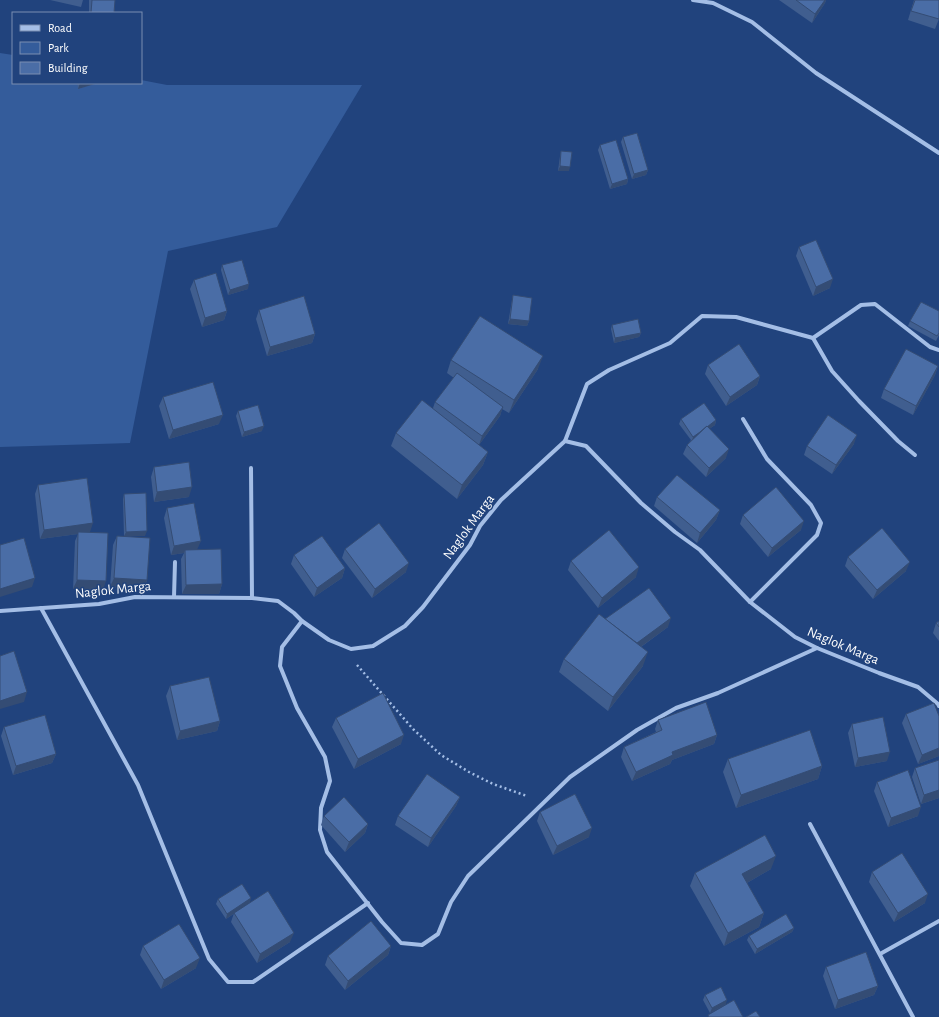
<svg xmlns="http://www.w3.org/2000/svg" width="939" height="1017" font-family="'Alegreya Sans',sans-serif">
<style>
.green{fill:#345c9b}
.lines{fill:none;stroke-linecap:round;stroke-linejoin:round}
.path{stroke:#a4bee6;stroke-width:2.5;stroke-dasharray:2 3;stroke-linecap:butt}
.street{stroke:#a4bee6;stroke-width:4}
.wall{fill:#405e8f}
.shaded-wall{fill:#344c74}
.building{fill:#4a6da6;stroke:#344c74}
.labels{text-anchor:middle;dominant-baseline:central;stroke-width:3;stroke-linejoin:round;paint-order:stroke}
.street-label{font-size:14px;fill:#fff;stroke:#21437d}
</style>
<rect width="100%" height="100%" fill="#21437d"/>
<!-- green -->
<path class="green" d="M0,53L13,55V83H141V80L167,85H362L277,227L168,251L130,443L0,447Z"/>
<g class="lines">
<!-- path -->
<path class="path" d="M357,665L413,729L441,755L469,772L493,784L527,796"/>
<!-- street -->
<g class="street">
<path d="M693,0L713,3L752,22L816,73L939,153"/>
<path d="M813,338L832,371L859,401L898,441L915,455"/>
<path d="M743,419L767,459L811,505L821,523L817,535L750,602"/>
<path d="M565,441L587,384L609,370L670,343L702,316L736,317L813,338L861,305L875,304L930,347L939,350"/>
<path d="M251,468L252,598"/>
<path d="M174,597L175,562"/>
<path d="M41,608L138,785L209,959L228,982H253L368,903"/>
<path d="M0,611L99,604L135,597L252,598L278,601L294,613L302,621L329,640L351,649L373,646L405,626L423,607L470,545L480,526L501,500L565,441L586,446L641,503L675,532L700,550L750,602L795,637L817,648L879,673L918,687L938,704L939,706"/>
<path d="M302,621L282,647L280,666L297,708L325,757L330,781L321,808L320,830L327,852L382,922L401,943L422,945L438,934L451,902L468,876L570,777L637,730L676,708L718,693L817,648"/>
<path d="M810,824L913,1017"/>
<path d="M880,954L939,921"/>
</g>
</g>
<!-- wall -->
<g class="wall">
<path d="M50,0H83L81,7Z"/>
<path d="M89,0H115L114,13H89Z"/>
<path d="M779,0H826L825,3L812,23Z"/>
<path d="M914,0H939V19L935,29L908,20Z"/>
<path d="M77,83H98L78,89Z"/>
<path d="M623,137L648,170L646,175L632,179L621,142Z"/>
<path d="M600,145L628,179L627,184L610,189L598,150Z"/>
<path d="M561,151L569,171H558L560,156Z"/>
<path d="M799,247L830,288L813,296L796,256Z"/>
<path d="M222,265L248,289L228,295L221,270Z"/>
<path d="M194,280L227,311L224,320L202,327L190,289Z"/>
<path d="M513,295L529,321L527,326L508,324L512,300Z"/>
<path d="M259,310L315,334L312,343L267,356L256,319Z"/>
<path d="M939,311V335L936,341L908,326L910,321Z"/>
<path d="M612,325L641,333L639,337L614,343L611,329Z"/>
<path d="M451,360L538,369L509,413L502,409L500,416L479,445L488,452L483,465L457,499L391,446L396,433L433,408L435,402L454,378L447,373Z"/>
<path d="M708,365L760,376L757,385L726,406L705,374Z"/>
<path d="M938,366L935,375L913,415L881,398L884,389Z"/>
<path d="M163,397L219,424L169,439L159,406Z"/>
<path d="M238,411L262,431L242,437L236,416Z"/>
<path d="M681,419L716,420L715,425L709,429L726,458L706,477L683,454L687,445L691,440L679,424Z"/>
<path d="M854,444L832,474L804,455L807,446Z"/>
<path d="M154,467L189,497L154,502L151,477Z"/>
<path d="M38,485L90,532L103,590L73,589L75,541L78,534L40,539L35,494Z"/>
<path d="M124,494L145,536H124L123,499Z"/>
<path d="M657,497L720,510L716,520L697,543L654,506Z"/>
<path d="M167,508L222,584L219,594H182L181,559L184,553L171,555L164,518Z"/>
<path d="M743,515L801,530L768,557L740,524Z"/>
<path d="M117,536L147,580L144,589L110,587L113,545Z"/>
<path d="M345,549L406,572L372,598L342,558Z"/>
<path d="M294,555L345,568L342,578L314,597L291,564Z"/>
<path d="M848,557L906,571L873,599L845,566Z"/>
<path d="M571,561L636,577L598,608L568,570Z"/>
<path d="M605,619L668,627L641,647L643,666L608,711L559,672L564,659Z"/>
<path d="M939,621V641L933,633L936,623Z"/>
<path d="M170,686L220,721L217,731L177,740L166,696Z"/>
<path d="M906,714L939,716V756L918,764L902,723Z"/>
<path d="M336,718L401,744L354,769L332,727Z"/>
<path d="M658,720L717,735L714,744L672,760L670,764L632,781L621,757L624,747L656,732L655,729Z"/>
<path d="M852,724L887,761L855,767L848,733Z"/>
<path d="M4,727L56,754L52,763L13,775L1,736Z"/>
<path d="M728,759L822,766L818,779L736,808L723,772Z"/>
<path d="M939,760V798L921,804L912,777L915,768Z"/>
<path d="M877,782L918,816L888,827L874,791Z"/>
<path d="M460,797L456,806L428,847L395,825L398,816Z"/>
<path d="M540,812L589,837L553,855L537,821Z"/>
<path d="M324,816L368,824L365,833L345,852L321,825Z"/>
<path d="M771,869L747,883L764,913L759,927L724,946L690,886L695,873Z"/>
<path d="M872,872L925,903L894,922L869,882Z"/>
<path d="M218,899L250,903L226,919L216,904Z"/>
<path d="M234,913L290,942L257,963L231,922Z"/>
<path d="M794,928L792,932L755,954L747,940L749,936Z"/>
<path d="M143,946L196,968L161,989L140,955Z"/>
<path d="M391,946L388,955L345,990L325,965L328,956Z"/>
<path d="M826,967L878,986L874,995L835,1009L823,976Z"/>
<path d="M705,995L726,1004L710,1013L703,1000Z"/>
</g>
<!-- shaded-wall -->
<g class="shaded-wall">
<path d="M825,0H826L825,3L812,23L815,14Z"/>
<path d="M80,83H98L78,89Z"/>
<path d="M560,166L570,167L569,171H558Z"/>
<path d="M648,170L646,175L632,179L634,174Z"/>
<path d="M628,179L627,184L610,189L612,184Z"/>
<path d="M833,279L830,288L813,296L816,287Z"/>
<path d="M249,284L248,289L228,295L230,290Z"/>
<path d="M227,311L224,320L202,327L205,318Z"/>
<path d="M510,319L529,321L527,326L508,324Z"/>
<path d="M641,333L639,337L614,343L615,338Z"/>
<path d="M315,334L312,343L267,356L270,347Z"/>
<path d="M543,356L538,369L509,413L514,400Z"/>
<path d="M938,366L935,375L913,415L916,406Z"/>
<path d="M760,376L757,385L726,406L730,397Z"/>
<path d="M503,407L500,416L479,445L482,436Z"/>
<path d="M223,415L219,424L169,439L173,430Z"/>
<path d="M716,420L715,425L692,441L693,437Z"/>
<path d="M264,426L262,431L242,437L244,432Z"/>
<path d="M857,435L854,444L832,474L836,465Z"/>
<path d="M729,449L726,458L706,477L709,468Z"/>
<path d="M488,452L483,465L457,499L462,485Z"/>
<path d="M192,487L189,497L154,502L157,492Z"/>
<path d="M720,510L716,520L697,543L700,533Z"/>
<path d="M804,521L801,530L768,557L772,548Z"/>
<path d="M93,523L90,532H78V534L40,539L44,530Z"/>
<path d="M147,531L145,536H124L126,532Z"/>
<path d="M201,541L197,550H185L184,553L171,555L174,546Z"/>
<path d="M910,562L906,571L873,599L877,590Z"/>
<path d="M409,563L406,572L372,598L375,589Z"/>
<path d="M639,567L636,577L598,608L602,598Z"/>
<path d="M345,568L342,578L314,597L317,588Z"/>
<path d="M35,578L32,587L0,597V589Z"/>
<path d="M114,578L147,580L144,589L110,587Z"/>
<path d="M77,580L106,581L103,590L73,589Z"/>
<path d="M222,584L219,594H182L186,585Z"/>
<path d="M671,618L668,627L631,654L634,645Z"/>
<path d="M648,652L643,666L608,711L613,697Z"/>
<path d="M27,692L24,702L0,709V701Z"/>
<path d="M220,721L217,731L177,740L180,731Z"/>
<path d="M404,735L401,744L354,769L358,759Z"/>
<path d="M717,735L714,744L672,760L670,764L632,781L636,772L672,752Z"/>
<path d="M939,748V756L918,764L922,755Z"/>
<path d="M890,752L887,761L855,767L858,758Z"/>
<path d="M56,754L52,763L13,775L16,766Z"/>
<path d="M822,766L818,779L736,808L741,795Z"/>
<path d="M939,790V798L921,804L924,795Z"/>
<path d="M460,797L456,806L428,847L431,838Z"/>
<path d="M921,807L918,816L888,827L891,818Z"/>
<path d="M368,824L365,833L345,852L349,842Z"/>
<path d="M592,828L589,837L553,855L557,846Z"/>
<path d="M776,856L771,869L738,888L742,874Z"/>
<path d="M928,894L925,903L894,922L898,913Z"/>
<path d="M251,898L250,903L226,919L227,914Z"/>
<path d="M764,913L759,927L724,946L728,933Z"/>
<path d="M794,928L792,932L755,954L757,949Z"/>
<path d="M294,933L290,942L257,963L260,954Z"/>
<path d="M391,946L388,955L345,990L348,981Z"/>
<path d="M200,958L196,968L161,989L164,980Z"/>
<path d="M878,986L874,995L835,1009L838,1000Z"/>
<path d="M727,1000L726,1004L710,1013L712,1008Z"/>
</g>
<!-- building -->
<g class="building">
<path d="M92,0H115L114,13H91Z"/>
<path d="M796,0H825L815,14Z"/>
<path d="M915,0H939V19L911,11Z"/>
<path d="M637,133L648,170L634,174L623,137Z"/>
<path d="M616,140L628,179L612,184L600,145Z"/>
<path d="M561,151L572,152L570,167L560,166Z"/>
<path d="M816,240L833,279L816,287L799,247Z"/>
<path d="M242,260L249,284L230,290L222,265Z"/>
<path d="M216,273L227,311L205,318L194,280Z"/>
<path d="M513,295L532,298L529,321L510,319Z"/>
<path d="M304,296L315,334L270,347L259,310Z"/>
<path d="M921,302L939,311V333L937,336L910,321Z"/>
<path d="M480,316L543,356L514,400L451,360Z"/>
<path d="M638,319L641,333L615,338L612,325Z"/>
<path d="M739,344L760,376L730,397L708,365Z"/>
<path d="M906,349L938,366L916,406L884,389Z"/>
<path d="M457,373L503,407L482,436L435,402Z"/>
<path d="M213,382L223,415L173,430L163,397Z"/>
<path d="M422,400L488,452L462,485L396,433Z"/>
<path d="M704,403L716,420L707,427V426L700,432L693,437L681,419Z"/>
<path d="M258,405L264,426L244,432L238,411Z"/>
<path d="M828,415L857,435L836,465L807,446Z"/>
<path d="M707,426L729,449L709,468L687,445Z"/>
<path d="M189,462L192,487L157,492L154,467Z"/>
<path d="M677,475L720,510L700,533L657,497Z"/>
<path d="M87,478L93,523L44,530L38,485Z"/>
<path d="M776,487L804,521L772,548L743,515Z"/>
<path d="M146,493L147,531L126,532L124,494Z"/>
<path d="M194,503L201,541L174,546L167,508Z"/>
<path d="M379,523L409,563L375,589L345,549Z"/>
<path d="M882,528L910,562L877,590L848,557Z"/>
<path d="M609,530L639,567L602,598L571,561Z"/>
<path d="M78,532L108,533L106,581L77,580Z"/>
<path d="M117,536L150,538L147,580L114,578Z"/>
<path d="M322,536L345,568L317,588L294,555Z"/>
<path d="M24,538L35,578L0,589V545Z"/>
<path d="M221,549L222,584L186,585L185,550Z"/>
<path d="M649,588L671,618L637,643L605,619Z"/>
<path d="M599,614L648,652L613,697L564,659Z"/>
<path d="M939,621V627L936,623Z"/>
<path d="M14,651L27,692L0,701V656Z"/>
<path d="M209,677L220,721L180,731L170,686Z"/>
<path d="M383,693L404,735L358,759L336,718Z"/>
<path d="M706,702L717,735L672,752L673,755L636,772L624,747L662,730L658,720Z"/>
<path d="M934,703L939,716V748L922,755L906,714Z"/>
<path d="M45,715L56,754L16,766L4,727Z"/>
<path d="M883,717L890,752L858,758L852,724Z"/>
<path d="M810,730L822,766L741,795L728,759Z"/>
<path d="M939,760V790L924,795L915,768Z"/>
<path d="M908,770L921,807L891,818L877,782Z"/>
<path d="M427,774L460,797L431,838L398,816Z"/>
<path d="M575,794L592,828L557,846L540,812Z"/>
<path d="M344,797L368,824L349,842L324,816Z"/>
<path d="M765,835L776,856L742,874L764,913L728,933L695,873Z"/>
<path d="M902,853L928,894L898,913L872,872Z"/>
<path d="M242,884L251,898L227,914L218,899Z"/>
<path d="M268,891L294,933L260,954L234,913Z"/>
<path d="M786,914L794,928L757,949L749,936Z"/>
<path d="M371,921L391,946L348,981L328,956Z"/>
<path d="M179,924L200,958L164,980L143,946Z"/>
<path d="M866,952L878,986L838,1000L826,967Z"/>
<path d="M721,987L727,1000L712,1008L705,995Z"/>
<path d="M734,1000L743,1017H709L708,1015Z"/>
<path d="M756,1011L760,1017H746Z"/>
</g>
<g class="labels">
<!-- street labels -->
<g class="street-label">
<text transform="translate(469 527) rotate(-54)">Naglok Marga</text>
<text transform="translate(113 590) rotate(-6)">Naglok Marga</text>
<text transform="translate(843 646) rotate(23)">Naglok Marga</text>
</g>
</g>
<!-- legend -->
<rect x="12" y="12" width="130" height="72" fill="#21437d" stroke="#7a8eb1"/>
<rect x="20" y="25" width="20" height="6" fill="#a4bee6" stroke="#7a8eb1"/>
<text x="48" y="32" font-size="12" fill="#ffffff">Road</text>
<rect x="20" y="42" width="20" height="12" fill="#345c9b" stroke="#7a8eb1"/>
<text x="48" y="52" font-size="12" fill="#ffffff">Park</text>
<rect x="20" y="62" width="20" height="12" fill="#4a6da6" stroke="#7a8eb1"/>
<text x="48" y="72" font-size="12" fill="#ffffff">Building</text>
</svg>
